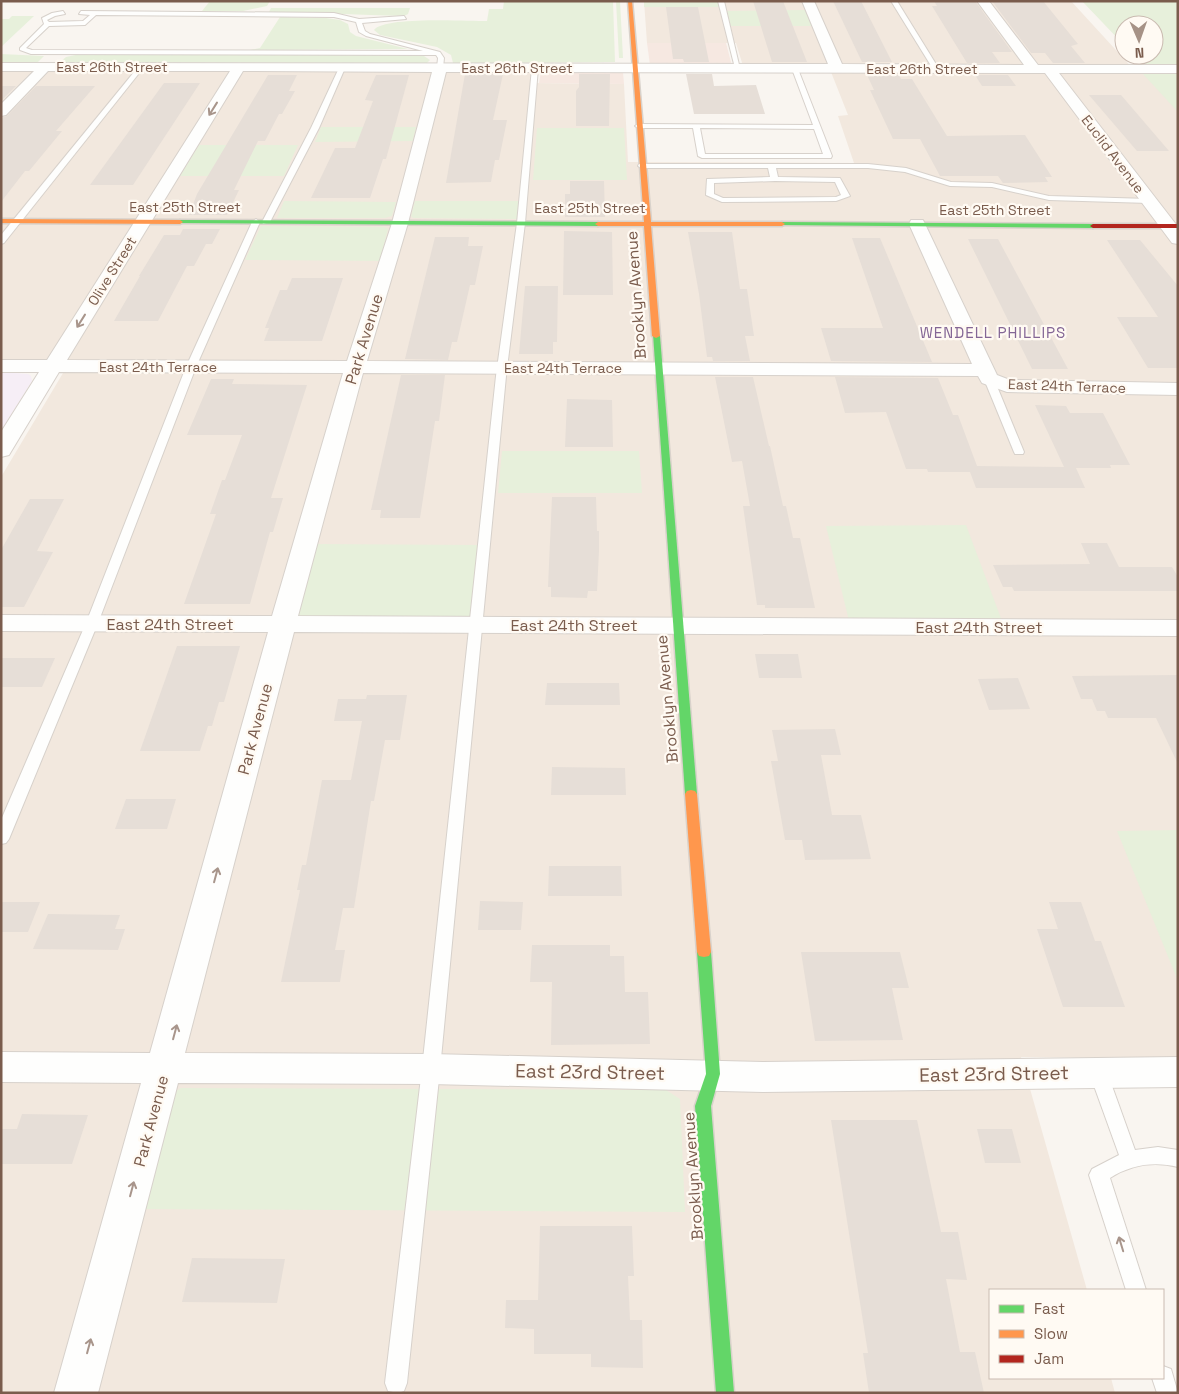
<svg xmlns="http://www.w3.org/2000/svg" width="1179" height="1394" font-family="'Space Grotesk',sans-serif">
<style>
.residential{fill:#f2e8de}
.commercial{fill:#f6e8e1}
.education{fill:#f6eef6}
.green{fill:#e7f0db}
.building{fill:#e6ded7}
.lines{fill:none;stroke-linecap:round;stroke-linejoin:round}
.lane-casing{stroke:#d7d1cb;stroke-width:2}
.street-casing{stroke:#d7d1cb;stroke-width:2}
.fast-casing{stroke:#d9d2cb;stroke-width:3}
.slow-casing{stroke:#d9d2cb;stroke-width:3}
.jam-casing{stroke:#d9d2cb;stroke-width:3}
.lane{fill:#fefefd;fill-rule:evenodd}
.street{fill:#fefefd;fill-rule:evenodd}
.fast{fill:#63d668;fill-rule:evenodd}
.slow{fill:#ff974d;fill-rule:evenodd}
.jam{fill:#b3261e;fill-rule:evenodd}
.oneway{stroke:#a8958b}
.labels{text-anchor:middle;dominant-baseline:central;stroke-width:4.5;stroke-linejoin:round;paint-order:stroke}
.far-street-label{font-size:14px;fill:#7a5c4d;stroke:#fffaf3}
.far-neighbourhood-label{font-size:15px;letter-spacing:1px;fill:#846695;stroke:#fffaf3}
.street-label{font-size:16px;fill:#7a5c4d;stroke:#fffaf3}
.near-street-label{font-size:19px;fill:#7a5c4d;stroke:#fffaf3}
</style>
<rect width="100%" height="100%" fill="#f9f5f0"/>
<!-- residential -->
<path class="residential" d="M644,1H1071L1137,73H1178V1058L1021,1057L1087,1290H990V1378H1111L1115,1393H1V477L69,363L1,362V69L531,71L530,83L624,84L628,162L854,163L838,116L848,115L831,72L743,66L736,43H647Z"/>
<!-- commercial -->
<g class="commercial">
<path d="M647,43H726L732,66L650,65Z"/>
<path d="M541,71L623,72L624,84L539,83Z"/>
</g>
<!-- education -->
<path class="education" d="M1,372L28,374L31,376L32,381L1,431Z"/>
<!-- green -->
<g class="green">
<path d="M210,1H270L267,6L243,11H202Z"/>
<path d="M504,1H613L615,62L453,63L451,55L437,47L380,35L374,30C383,16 468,21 487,21L489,9H503Z"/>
<path d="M616,1H620L623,58H619Z"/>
<path d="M644,1H718L719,7H644Z"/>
<path d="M1082,1H1178V71H1146L1133,55H1154V25H1124V45Z"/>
<path d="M271,8H410L408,14L404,16C359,15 314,12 269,12Z"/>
<path d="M805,10L812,26H731L726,11Z"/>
<path d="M12,16H34L1,47V19H9Z"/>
<path d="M280,17L326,18L340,20L348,24L350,32L356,36L408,49L250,50L260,48Z"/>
<path d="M1,54L44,56L38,62H1Z"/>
<path d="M80,54L415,55L424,56L430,60L427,63L60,62L66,57Z"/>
<path d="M1143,74H1178V112Z"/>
<path d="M321,127H416L413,141L315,142Z"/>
<path d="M537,128H624L627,180H533Z"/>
<path d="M199,145H298L284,176H180Z"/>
<path d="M284,201L396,202L392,216L385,218H277Z"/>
<path d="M415,201H519L517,219L413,218L411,216Z"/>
<path d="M261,226L384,227L388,229L380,261L245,260Z"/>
<path d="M502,451H639L642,493H498Z"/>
<path d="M966,525L1002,621H849L826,526Z"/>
<path d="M313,544L479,545L472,619L292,618Z"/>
<path d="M1178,830V981L1117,831Z"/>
<path d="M181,1088L666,1090L680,1099L685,1212L143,1209L173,1093Z"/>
</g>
<!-- building -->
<g class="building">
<path d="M753,1H783L807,62H772Z"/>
<path d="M833,1H861L892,62H862Z"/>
<path d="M934,1H975L1012,52H992L1000,63H967L932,6H937Z"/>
<path d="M992,1H1043L1078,44L1071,46L1085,63H1053L1045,53H1031Z"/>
<path d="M666,7H698L709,62H684L683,59H673Z"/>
<path d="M465,74H503L493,120H507L499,160H495L491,182L446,183Z"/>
<path d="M579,74H610L609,126H576V91L579,87Z"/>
<path d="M686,74H712L714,86L756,85L765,114H694Z"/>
<path d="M268,75H297L289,91H295L282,114H279L265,141H258L234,190H239L227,215H189L197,194Z"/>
<path d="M376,75H409L386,159H383L370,198H311L335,148H355L373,101L365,100Z"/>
<path d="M867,75H899L901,79H912L947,136L1025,135L1052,177H1045L1048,182L1003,183L998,176H940L920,139H893L870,90H874Z"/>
<path d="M975,75H1008L1016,86H982Z"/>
<path d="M164,83H200L133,185H90Z"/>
<path d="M1,86H16L1,101Z"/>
<path d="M36,86H95L56,131H62L29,171H25L1,202V118L7,116Z"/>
<path d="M1089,95H1121L1169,151H1137Z"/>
<path d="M570,181H604L605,217H565V194H570Z"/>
<path d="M183,229H220L212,244H206L194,266H187L158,321H114L140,276H139L164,235H180Z"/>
<path d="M564,231L612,232L613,295H563Z"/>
<path d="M688,232H732L740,289H747L754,336H745L750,361H713L712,357H707L699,294Z"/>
<path d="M435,237H469L468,246H483L475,285H470L457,342H452L448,360L405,359Z"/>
<path d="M852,238H880L932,362L831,361L821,328H883Z"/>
<path d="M968,239H998L1068,369H1032Z"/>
<path d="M1107,240H1140L1178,286V368H1148L1117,317H1158Z"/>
<path d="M292,278H343L322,341H264L269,328H265L280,290H287Z"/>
<path d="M525,286H558L557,342H553V354H519Z"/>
<path d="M401,375H445L439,421H435L420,518H380L381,510H371Z"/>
<path d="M715,377H753L769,446H770L783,506H786L793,538H800L815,608H765V605H757L743,506H750L742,461L732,462Z"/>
<path d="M835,377L938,378L953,415H958L977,466L1064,467L1035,405L1066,406L1070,413H1103L1130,465H1110L1111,468H1076L1085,488H976L970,472H928L927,469H906L886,412L845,413Z"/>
<path d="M211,379H234L232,384L307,385L271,498H283L273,532H270L250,604H184L216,514H210L222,480H225L242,435H187Z"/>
<path d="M567,399L612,400L613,447H565Z"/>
<path d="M552,497H596L597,531H599V551L597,591H588L587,598L551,597V587H548Z"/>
<path d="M30,499H64L37,551L53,552L24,607H1V550Z"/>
<path d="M1081,543H1107L1119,567H1172L1178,577V591H1014L1012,587H1003L993,565L1090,564Z"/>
<path d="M177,646H240L224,702H219L212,726H208L200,751H140Z"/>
<path d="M755,654H798L802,678H759Z"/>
<path d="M1,658H55L42,687H1Z"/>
<path d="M1178,675V764L1156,718H1108L1105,711H1097L1092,699H1081L1072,676Z"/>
<path d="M1018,678L1030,709L989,710L978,679Z"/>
<path d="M547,683H619L620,705H545Z"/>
<path d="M367,695H407L400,740H385L374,801H371L354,908H343L335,950H345L340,982H281L300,890H297L302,865H306L322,780H351L362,721H334L338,699H366Z"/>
<path d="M835,729L841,755H821L832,815H861L871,859L805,860L802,840H785L771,761H778L772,730Z"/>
<path d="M552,767L625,768L626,795H551Z"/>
<path d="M126,799H176L167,829H115Z"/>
<path d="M549,866H621L622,896H548Z"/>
<path d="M480,901L523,902L521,930H478Z"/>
<path d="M1,902H40L28,932H1Z"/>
<path d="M1049,902H1081L1095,941H1101L1125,1007H1063L1037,929H1058Z"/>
<path d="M48,914L120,915L115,929H125L118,950L33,949Z"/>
<path d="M532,945H610V956H624L625,992H648L650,1044L551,1045L552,982H530Z"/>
<path d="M801,952H900L909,988H892L903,1040L815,1041Z"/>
<path d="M22,1114L88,1115L72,1164H1V1129H17Z"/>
<path d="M831,1120H917L941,1232H958L967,1280L946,1279L960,1352H975L984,1393H869L863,1353H868Z"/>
<path d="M977,1129H1012L1021,1163H985Z"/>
<path d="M540,1226H632L634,1276H628L630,1320H642L643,1368L591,1367V1354H534V1329L505,1328L506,1300H538Z"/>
<path d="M192,1258L285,1259L277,1303L182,1302Z"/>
</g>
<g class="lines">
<defs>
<g id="lane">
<path d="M718,1H724L740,69L735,68Z"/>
<path d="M891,1H897L939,69L938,70L933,69Z"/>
<path d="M63,11L65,14L55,16L47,20L49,22L83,21L90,15L79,14L81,11L334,13L359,19L404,16L406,19L362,23L365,31L370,34L440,52L444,58L443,68L440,70L437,68L438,58L436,55L31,54L20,50V48L44,24L42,18L52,13ZM96,15L334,17L356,22L359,32L366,36L423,51L32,50L26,48L49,26L85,25Z"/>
<path d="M139,66L144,67L4,243L1,244V235Z"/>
<path d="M342,66L345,68L319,128L270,222L263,224L262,222L311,128L339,68Z"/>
<path d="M535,66L538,68L525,223L506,376L440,1069L407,1383L404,1391L398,1393L388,1391L385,1383L422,1069L496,376L517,223L532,68Z"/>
<path d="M795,67L798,69L832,156L831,158H702L698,156L693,128H639L635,126L639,124L813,125L792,69ZM700,128L814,129L823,154H705Z"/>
<path d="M639,164H868L906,168L951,182L992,183L1049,196L1149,199L1153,201L1149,203L1049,200L992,187L950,186L905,172L868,168H776L778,177L840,178L850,196L836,201L722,202L706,195L707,179L770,177L768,168H642L638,166ZM775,181L835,182L841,195L836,197L723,198L714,194V183Z"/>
<path d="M256,219L260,222L196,367L98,623L9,839L6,843L1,844V820L86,623L186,367L252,222Z"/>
<path d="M989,376L994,379L1024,452L1023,454H1015L1014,452L984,379Z"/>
<path d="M1098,1064L1104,1067L1107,1072L1135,1150L1158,1147L1178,1150V1167C1154,1161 1130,1165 1110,1178L1146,1290H1126L1089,1175L1092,1169L1119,1155L1089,1072L1092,1067Z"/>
<path d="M1163,1366L1171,1369L1178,1393H1157L1152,1378H1163Z"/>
</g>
<path id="street" d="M802,1H814L842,64L1024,65L977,1H989L1038,65H1178V73H1059L1178,227V244L1172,243L1045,73L446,72L408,223L367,361L972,364L909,224L911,220H923L925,224L997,375L1010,380L1178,383V395L1007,392L982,383L978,376L363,373L298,616L1178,620V636L294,632L185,1053L431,1054L763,1062L1178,1057V1087L763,1092L431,1084L178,1083L98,1393H54L141,1083L1,1082V1052L150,1053L268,632L1,631V615L272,616L343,373L59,372L12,450L9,455L1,457V432L39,372H1V360H47L230,71H48L6,115L1,116V104L34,71H1V63L828,64ZM243,71L432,72L392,223L347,361L67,360Z"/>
<g id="fast">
<path d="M180,220L598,222L601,224L598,226L178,223L177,222Z"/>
<path d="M782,222L1093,224L1096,226L1093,228L780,225L779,224Z"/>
<path d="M653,334L660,336L697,794L695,797H687L685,794Z"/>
<path d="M704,947L709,948L711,952L720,1074L711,1106L734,1393H716L695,1106L706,1074L697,952L699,948Z"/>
</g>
<g id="slow">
<path d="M628,1H632L651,222H782L785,224L782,226H651L660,336L656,338L652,336L644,226H598L595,224L598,222H644Z"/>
<path d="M1,219L180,220L183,222L180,224L1,223Z"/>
<path d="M691,790L695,791L697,794L711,952L709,956L704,957L699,956L697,952L685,794L687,791Z"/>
</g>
<path id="jam" d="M1178,224V228H1093L1090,226L1093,224Z"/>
</defs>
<!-- lane casing -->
<use href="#lane" class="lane-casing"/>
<!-- street casing -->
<use href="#street" class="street-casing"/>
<!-- fast casing -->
<use href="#fast" class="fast-casing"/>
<!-- slow casing -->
<use href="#slow" class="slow-casing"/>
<!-- jam casing -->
<use href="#jam" class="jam-casing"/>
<!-- lane -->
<use href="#lane" class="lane"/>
<!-- street -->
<use href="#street" class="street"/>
<!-- fast -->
<use href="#fast" class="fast"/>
<!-- slow -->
<use href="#slow" class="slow"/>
<!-- jam -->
<use href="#jam" class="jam"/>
</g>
<!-- one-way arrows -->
<defs><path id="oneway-shaft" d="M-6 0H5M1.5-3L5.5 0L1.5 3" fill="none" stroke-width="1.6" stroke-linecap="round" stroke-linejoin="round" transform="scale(1.25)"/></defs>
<g class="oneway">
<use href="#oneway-shaft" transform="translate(213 109) rotate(122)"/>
<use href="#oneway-shaft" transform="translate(81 321) rotate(122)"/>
<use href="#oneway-shaft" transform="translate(216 875) rotate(-75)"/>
<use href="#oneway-shaft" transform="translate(175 1032) rotate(-75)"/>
<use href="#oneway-shaft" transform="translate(132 1189) rotate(-75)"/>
<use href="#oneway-shaft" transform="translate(1121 1244) rotate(-107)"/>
<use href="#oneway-shaft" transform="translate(89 1346) rotate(-75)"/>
</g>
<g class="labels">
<!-- far-street labels -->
<g class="far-street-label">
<text x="112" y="67">East 26th Street</text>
<text x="517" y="68">East 26th Street</text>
<text x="922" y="69">East 26th Street</text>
<text transform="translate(1113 154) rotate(53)">Euclid Avenue</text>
<text x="185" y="207">East 25th Street</text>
<text x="590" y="208">East 25th Street</text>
<text x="995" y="210">East 25th Street</text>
<text transform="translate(112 271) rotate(-58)">Olive Street</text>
<text x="158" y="367">East 24th Terrace</text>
<text x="563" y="368">East 24th Terrace</text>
<text transform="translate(1067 386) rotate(2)">East 24th Terrace</text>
</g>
<!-- far-neighbourhood labels -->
<g class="far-neighbourhood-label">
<text x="993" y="332">WENDELL PHILLIPS</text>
</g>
<!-- street labels -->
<g class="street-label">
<text transform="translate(636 295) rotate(-94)">Brooklyn Avenue</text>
<text transform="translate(364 339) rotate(-73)">Park Avenue</text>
<text x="170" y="624">East 24th Street</text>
<text x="574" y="625">East 24th Street</text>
<text x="979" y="627">East 24th Street</text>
<text transform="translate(667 699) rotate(-95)">Brooklyn Avenue</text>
<text transform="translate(255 729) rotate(-75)">Park Avenue</text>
<text transform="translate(151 1121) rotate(-75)">Park Avenue</text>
<text transform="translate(693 1176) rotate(-94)">Brooklyn Avenue</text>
</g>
<!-- near-street labels -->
<g class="near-street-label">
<text transform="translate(590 1072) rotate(1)">East 23rd Street</text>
<text transform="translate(994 1074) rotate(-1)">East 23rd Street</text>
</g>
</g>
<!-- border -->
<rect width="1179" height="1394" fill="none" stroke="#7a5c4d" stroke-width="5"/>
<!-- legend -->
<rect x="989" y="1289" width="175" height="90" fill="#fffaf3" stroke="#cabbb1"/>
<rect x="999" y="1305" width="25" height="8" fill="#63d668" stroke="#cabbb1"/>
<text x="1034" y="1314" font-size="15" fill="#7a5c4d">Fast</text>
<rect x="999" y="1330" width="25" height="8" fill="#ff974d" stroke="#cabbb1"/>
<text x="1034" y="1339" font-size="15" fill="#7a5c4d">Slow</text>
<rect x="999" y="1355" width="25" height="8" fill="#b3261e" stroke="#cabbb1"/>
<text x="1034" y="1364" font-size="15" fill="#7a5c4d">Jam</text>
<!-- north arrow -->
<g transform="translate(1139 40) rotate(178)"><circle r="24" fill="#fffaf3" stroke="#cabbb1"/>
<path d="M0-4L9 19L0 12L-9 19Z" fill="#a69286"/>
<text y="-8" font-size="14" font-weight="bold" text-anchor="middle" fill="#7a5c4d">N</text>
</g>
</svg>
